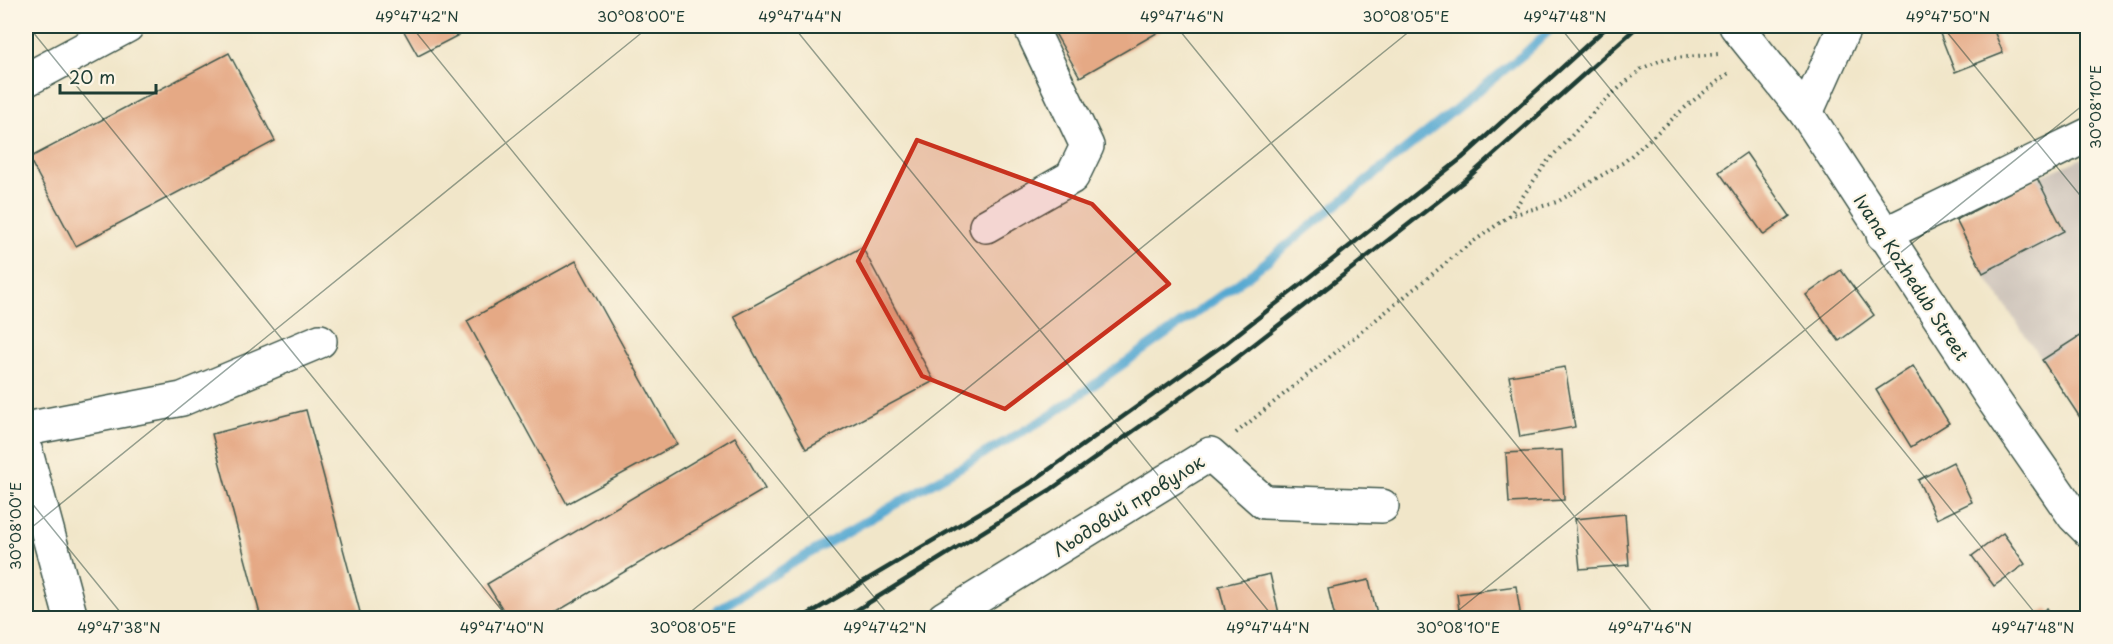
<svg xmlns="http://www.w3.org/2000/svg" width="2113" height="644" font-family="'Playpen Sans',sans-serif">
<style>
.industrial{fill:#ccc2b9}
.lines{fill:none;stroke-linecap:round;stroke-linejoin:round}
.stream{stroke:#55a8d1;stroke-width:9}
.building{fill:#e5a985}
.minor-casing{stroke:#3e564a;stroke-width:36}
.major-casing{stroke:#3e564a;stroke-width:36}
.path{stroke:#3e564a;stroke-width:4;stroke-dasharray:1.5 4.5;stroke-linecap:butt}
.minor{stroke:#fff;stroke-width:33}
.major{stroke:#fff;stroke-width:33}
.rail{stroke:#1f3d34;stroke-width:4.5}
.marked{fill:#c8321e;fill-opacity:0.2;stroke:#c8321e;stroke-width:4.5;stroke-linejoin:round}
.ticks{fill:none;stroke:#1f3d34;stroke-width:1.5;stroke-opacity:0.45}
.labels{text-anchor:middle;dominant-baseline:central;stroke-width:4.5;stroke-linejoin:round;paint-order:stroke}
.street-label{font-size:18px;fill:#1f3d34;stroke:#fcf5e5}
.neatline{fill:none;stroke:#1f3d34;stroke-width:2}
.ticks-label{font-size:15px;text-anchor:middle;fill:#1f3d34}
</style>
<rect width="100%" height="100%" fill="#fcf5e5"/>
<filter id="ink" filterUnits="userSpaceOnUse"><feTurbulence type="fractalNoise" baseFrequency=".0167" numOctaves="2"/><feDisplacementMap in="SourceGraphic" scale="12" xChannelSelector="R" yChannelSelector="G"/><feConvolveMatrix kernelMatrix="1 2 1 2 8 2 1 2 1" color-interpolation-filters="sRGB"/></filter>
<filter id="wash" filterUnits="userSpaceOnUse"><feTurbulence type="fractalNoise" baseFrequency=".008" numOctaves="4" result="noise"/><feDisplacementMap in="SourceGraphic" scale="24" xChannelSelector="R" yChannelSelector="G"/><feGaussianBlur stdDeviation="1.35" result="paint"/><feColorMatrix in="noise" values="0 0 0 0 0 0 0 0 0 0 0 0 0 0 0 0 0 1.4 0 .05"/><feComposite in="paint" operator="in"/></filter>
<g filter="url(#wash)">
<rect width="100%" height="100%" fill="#f1e6c9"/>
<!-- industrial -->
<path class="industrial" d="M2087,156V426L1983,273L1956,220L2037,178Z"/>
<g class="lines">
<!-- stream -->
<path class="stream" d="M705,618L791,564L1048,417L1247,277L1524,54L1554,26"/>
</g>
<g id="blocks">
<!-- building -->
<g class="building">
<path d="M401,26H476L418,56Z"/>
<path d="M1051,26H1169L1080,77Z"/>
<path d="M1937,26H1992L2003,53L1955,72Z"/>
<path d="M229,53L275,141L76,246L29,158Z"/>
<path d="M1746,153L1790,216L1764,235L1719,172Z"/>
<path d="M2037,178L2064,231L1983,273L1956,220Z"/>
<path d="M862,247L934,381L806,449L734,316Z"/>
<path d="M576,261L677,444L567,504L467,321Z"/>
<path d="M1841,270L1874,315L1839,341L1806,295Z"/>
<path d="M2081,335L2088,346V415L2081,419L2042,360Z"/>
<path d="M1913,366L1949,423L1911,447L1876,390Z"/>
<path d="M1565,367L1575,427L1520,437L1509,376Z"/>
<path d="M306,410L360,612L335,618H261L212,434Z"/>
<path d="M735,437L765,489L546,618H508L487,584Z"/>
<path d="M1562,450L1564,500L1509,503L1506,453Z"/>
<path d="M1953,462L1972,502L1937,519L1918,480Z"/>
<path d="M1625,514L1629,565L1580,569L1575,519Z"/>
<path d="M2003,533L2025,564L1994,586L1972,556Z"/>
<path d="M1270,574L1280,618H1227L1219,586Z"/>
<path d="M1369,580L1378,618H1335L1328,589Z"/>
<path d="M1516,586L1521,618H1460L1457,594Z"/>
<path d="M2047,608L2054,618H2032Z"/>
</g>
</g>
</g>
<g filter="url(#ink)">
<use href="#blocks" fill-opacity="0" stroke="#3e564a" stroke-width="1.5"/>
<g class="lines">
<defs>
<g id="minor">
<path d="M1806,113L1990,395L2074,516L2088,530"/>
<path d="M986,226L1072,177L1087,146L1030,26"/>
<path d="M1883,235L2088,135"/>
<path d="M26,429L182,399L320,341"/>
<path d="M26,452L71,618"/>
<path d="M944,618L1210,454L1264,502L1382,506"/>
</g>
<g id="major">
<path d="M1736,26L1806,113L1845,26"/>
<path d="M26,80L127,26"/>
</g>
</defs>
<!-- minor casing -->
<use href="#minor" class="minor-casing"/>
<!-- major casing -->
<use href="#major" class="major-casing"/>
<!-- path -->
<g class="path">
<path d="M1509,216L1547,162L1604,101L1641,69L1664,59L1718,54"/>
<path d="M1236,433L1462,250L1509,216L1557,202L1624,162L1689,104L1730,72"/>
</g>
<!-- minor -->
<use href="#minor" class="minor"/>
<!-- major -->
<use href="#major" class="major"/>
<!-- rail -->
<g class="rail">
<path d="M802,618L1030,483L1226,343L1462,158L1608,26"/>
<path d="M844,618L1050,490L1234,360L1463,182L1638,26"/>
</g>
</g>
</g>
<!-- marked area -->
<path class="marked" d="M917,140L1092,204L1169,284L1005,409L922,376L858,261Z"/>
<!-- ticks -->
<path class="ticks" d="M28,26L508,618M411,26L891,618M793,26L1274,618M1176,26L1657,618M1559,26L2039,618M1942,26L2088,205M26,496L125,618M26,532L650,26M683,618L1416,26M1449,618L2088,101"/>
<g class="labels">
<!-- street labels -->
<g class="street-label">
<text transform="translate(1912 277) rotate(57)">Ivana Kozhedub Street</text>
<text transform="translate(1128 505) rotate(-32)">Льодовий провулок</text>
</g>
</g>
<!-- margin -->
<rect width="2113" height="644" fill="none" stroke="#fcf5e5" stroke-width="66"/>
<!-- scale -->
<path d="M60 84v9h96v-9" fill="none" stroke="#1f3d34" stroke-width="3"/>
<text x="69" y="84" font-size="18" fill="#1f3d34" stroke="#fcf5e5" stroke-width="4.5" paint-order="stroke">20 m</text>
<rect x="33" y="33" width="2047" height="578" class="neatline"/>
<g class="ticks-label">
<text x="417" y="22">49°47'42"N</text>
<text x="641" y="22">30°08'00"E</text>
<text x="800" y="22">49°47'44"N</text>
<text x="1182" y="22">49°47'46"N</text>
<text x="1406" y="22">30°08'05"E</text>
<text x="1565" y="22">49°47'48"N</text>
<text x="1948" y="22">49°47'50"N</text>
<text transform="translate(2096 107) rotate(-90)" y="5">30°08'10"E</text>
<text transform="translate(16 526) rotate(-90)" y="5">30°08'00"E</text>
<text x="119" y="633">49°47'38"N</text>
<text x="502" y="633">49°47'40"N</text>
<text x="693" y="633">30°08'05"E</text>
<text x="885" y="633">49°47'42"N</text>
<text x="1268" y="633">49°47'44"N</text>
<text x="1458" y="633">30°08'10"E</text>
<text x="1650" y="633">49°47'46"N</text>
<text x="2033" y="633">49°47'48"N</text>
</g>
</svg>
